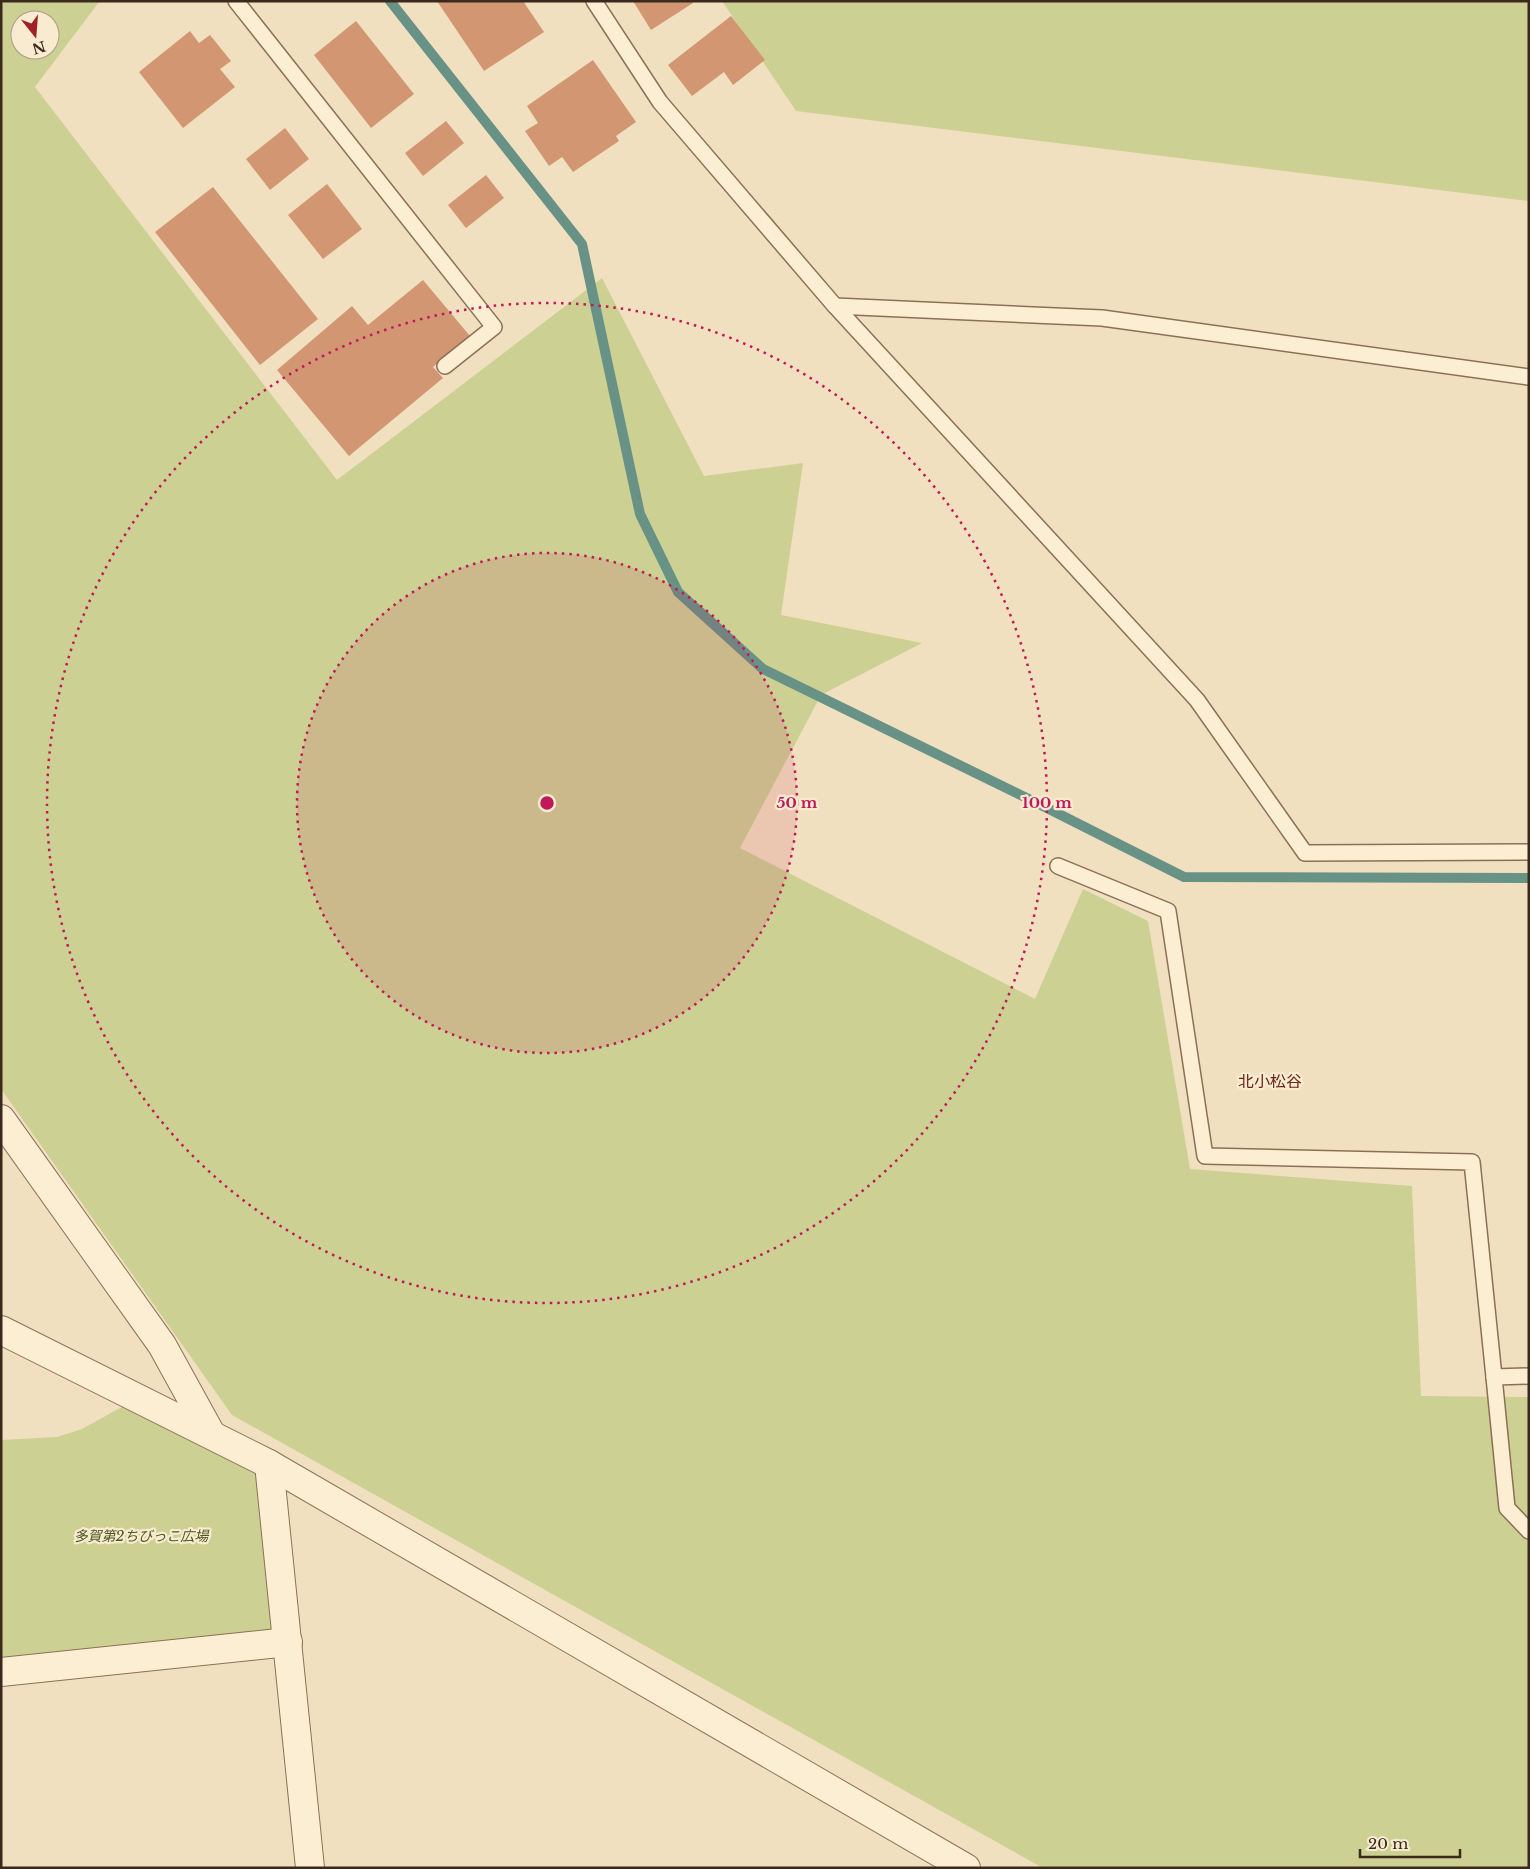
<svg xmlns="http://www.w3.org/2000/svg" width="1530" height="1869" font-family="'Libre Baskerville','Noto Sans JP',serif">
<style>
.green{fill:#ccd092;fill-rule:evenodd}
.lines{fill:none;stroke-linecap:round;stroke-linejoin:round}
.stream{stroke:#699286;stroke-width:10}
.building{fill:#d39672}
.lane-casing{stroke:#8c7056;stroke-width:18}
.street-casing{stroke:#8c7056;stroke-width:30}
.lane{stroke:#fceed3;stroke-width:15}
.street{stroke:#fceed3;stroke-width:28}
.ring{fill:none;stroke:#c2185b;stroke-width:2.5;stroke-dasharray:2.5 5}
.labels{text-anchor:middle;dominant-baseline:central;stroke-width:4.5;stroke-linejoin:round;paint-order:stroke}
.park-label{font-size:14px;font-style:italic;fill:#4d5821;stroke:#f8ebd0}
.quarter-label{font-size:16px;fill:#6a2517;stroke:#f8ebd0}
.centre{fill:#c2185b;stroke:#f8ebd0;stroke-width:2.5}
.ring-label{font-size:15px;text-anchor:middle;font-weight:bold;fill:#c2185b;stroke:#f8ebd0;stroke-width:4.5;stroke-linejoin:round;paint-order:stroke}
</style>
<rect width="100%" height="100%" fill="#f1e0bf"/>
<!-- green -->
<g class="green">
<path d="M1,1L99,2L35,87L337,480L602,278L704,476L803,463L781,615L922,643L821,695L740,848L1035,999L1083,889L1148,921L1190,1169L1412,1186L1421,1396L1529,1397V1868H1043L232,1415L1,1089ZM20,20H50V50H20Z"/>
<path d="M722,1H1529V201L796,111Z"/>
<path d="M138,1398L269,1464L288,1642L1,1672V1440L57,1437L82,1429Z"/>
</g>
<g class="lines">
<!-- stream -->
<path class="stream" d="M390,1L582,244L640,514L678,592L763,669L1043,806L1184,877L1529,878"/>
</g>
<!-- building -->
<g class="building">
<path d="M437,1H523L544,32L484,71Z"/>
<path d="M633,1H692L693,3L651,30Z"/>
<path d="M731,16L765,60L733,85L724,72L692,96L668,65Z"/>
<path d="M356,21L414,94L371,128L314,55Z"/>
<path d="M190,31L199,43L210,35L231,61L220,69L235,87L183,128L139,72Z"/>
<path d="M593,60L636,122L616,136L619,141L573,172L562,157L549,166L525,131L538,123L527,106Z"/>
<path d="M446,121L464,143L423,176L405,153Z"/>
<path d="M285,128L309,159L270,190L246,159Z"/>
<path d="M486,175L504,198L466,228L448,205Z"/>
<path d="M327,184L362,229L323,259L288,215Z"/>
<path d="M213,187L318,319L260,365L155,232Z"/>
<path d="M423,280L470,336L433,367L443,378L349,456L277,370L352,306L368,325Z"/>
</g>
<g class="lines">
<defs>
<g id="lane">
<path d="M236,1L494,327L445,366"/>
<path d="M594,1L660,102L835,306L1197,700L1305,853L1529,852"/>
<path d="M835,306L1102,318L1529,377"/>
<path d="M1058,866L1168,911L1205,1156L1472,1162L1494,1377L1529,1376"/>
<path d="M1494,1377L1507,1508L1529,1531"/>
</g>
<g id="street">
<path d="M1,1119L162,1345L211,1434"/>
<path d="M1,1330L269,1464L966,1868"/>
<path d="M269,1464L310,1868"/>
<path d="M1,1672L288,1642"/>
</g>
</defs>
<!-- lane casing -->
<use href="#lane" class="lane-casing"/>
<!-- street casing -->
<use href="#street" class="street-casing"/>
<!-- lane -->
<use href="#lane" class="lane"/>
<!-- street -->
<use href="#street" class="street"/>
</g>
<!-- distance rings -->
<circle cx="547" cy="803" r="250" fill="#c2185b" fill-opacity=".12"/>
<g class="ring">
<circle cx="547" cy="803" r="250"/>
<circle cx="547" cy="803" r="500"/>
</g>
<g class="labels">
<!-- park labels -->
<g class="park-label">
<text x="141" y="1536">多賀第2ちびっこ広場</text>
</g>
<!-- quarter labels -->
<g class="quarter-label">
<text x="1270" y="1081">北小松谷</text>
</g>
</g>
<circle cx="547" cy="803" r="8" class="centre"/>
<g class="ring-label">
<text x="797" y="808">50 m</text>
<text x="1047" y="808">100 m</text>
</g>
<!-- border -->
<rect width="1530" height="1869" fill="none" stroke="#3a291c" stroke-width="5"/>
<!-- north arrow -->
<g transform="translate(35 35) rotate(163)"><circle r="24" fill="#f8ebd0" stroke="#ac9d88"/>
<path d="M0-4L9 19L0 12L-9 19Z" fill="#a02127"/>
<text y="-8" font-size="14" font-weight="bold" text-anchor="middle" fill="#3a291c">N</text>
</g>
<!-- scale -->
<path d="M1360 1849v8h100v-8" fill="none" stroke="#3a291c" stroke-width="2.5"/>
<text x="1368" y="1849" font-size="15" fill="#3a291c" stroke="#f8ebd0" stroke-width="4" paint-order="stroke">20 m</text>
</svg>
